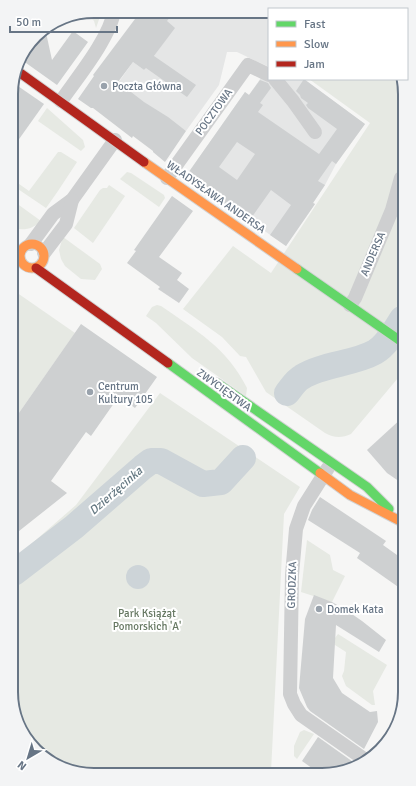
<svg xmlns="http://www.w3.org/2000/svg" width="416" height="786" font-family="Signika,sans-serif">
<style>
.built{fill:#e5e6e6}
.green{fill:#e6e9e3}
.water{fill:#cdd4d8}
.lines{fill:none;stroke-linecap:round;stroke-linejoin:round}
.river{stroke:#cdd4d8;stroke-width:26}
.building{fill:#ced0d1;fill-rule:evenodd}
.fast-casing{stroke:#d2d3d4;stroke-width:11}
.slow-casing{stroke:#d2d3d4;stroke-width:11}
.jam-casing{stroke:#d2d3d4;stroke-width:11}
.street{stroke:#cecfd0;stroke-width:14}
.fast{stroke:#63d668;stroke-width:9}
.slow{stroke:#ff974d;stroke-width:9}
.jam{stroke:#b3261e;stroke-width:9}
.poi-dot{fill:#99a2ac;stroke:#fff;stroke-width:1.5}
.labels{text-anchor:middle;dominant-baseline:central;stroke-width:4;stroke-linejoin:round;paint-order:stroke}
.poi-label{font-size:11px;fill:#677585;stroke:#fff;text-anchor:start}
.street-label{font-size:11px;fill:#677585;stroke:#fff}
.park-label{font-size:11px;fill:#657761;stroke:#fff}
.water-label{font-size:12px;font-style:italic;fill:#637781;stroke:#fff}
.rim{fill:none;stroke:#677585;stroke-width:2}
</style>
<rect width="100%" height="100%" fill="#f6f6f5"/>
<!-- built -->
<g class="built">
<path d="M153,11L269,12V67L237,52H227L219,85L186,131L136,97L118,83L133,62L144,70L174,28Z"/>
<path d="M265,72L269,79H303L365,124L336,164L325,185L313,203L315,204L286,246L186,176L245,92L249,95Z"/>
</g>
<!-- green -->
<g class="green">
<path d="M94,11H102L96,28L94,21L86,12Z"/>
<path d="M309,79H401L403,367L398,378L351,434C342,438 334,438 325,433L266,392L246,357L240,356L222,337L183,309L233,246L271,273L370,123Z"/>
<path d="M47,108L83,140L85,147L81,151L38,121Z"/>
<path d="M58,152H61L77,162L58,191L46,208L12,185V179L29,191Z"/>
<path d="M127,172L131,173L164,195L165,198L159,207L120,179Z"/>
<path d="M109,185L125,196L93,243L74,228L100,190L103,188H107Z"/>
<path d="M12,200L41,221C33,229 24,231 13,228Z"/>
<path d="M63,237L100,264L102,269L95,280L81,279L65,266L61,259L59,250Z"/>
<path d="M13,290L75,333L14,420Z"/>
<path d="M157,305L161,306C197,331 227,348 247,388L246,396L192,358L156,323L146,316L152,307Z"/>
<path d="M160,393L300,487L284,514L271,772L83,774L39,755L15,718L14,559L76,505Z"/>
<path d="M307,540L330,555L333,570L345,576L332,602L301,592Z"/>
<path d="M338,634L387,665L373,691L375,705H372L346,686L342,676L344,671L346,652L335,645V638Z"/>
<path d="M304,730L314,734L297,759L294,756V746L300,732Z"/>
</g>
<!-- water -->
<circle class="water" cx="138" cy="577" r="12"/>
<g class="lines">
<!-- river -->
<g class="river">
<path d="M287,393C292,387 295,381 302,377C322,364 354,364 375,352C387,345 395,330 402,319"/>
<path d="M14,573L74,527L143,467L151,461H161L203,484L221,482L243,458"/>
</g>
</g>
<!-- building -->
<g class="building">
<path d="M141,11L174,12L167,21L175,28L154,56L196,85L187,97L146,68L144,70L133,62L118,82L144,102L168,117L186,131L165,162L153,152V151L133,136L132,138L93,108H91L78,99L94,76L93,75Z"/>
<path d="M45,28L52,60L73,31L88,42L57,85L19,58L39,32Z"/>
<path d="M304,79L365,124L336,164L332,161L318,181L325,185L313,203L315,204L286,246L270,235L291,205L271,190L249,221L186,176L245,92L249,95L260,80L268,83L271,88L260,103L263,105L258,112L319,154L337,129L308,108L306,105L308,103L301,98L300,95L296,91ZM237,142L255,154L237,180L219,167Z"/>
<path d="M12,82L44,104L12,149Z"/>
<path d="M172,196L193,211L159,257L182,273L177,280L189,289L179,303L158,289L160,287L127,263L136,251L134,250Z"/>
<path d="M81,324L157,377L135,408L119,396L91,436L86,432L51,481L67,493L14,535V420Z"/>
<path d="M403,417V484L387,473L367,450Z"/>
<path d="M320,497L386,541L383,545L404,560V591L357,558L360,553L308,520L312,510Z"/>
<path d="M314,595L332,602L346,610L362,621L386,640L379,652L336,625L333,678L342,693L370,712L377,711L378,722L364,749L310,711L307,707L299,688L305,619Z"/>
<path d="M318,737L356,764V766L348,771H316L302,761Z"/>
</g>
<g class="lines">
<defs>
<g id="fast">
<path d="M297,269L402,342"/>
<path d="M168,363L320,473"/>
<path d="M217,383L367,487L389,509"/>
</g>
<g id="slow">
<path d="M144,162L297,269"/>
<circle cx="32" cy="256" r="12"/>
<path d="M320,473L350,495L404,523"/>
</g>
<g id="jam">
<path d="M16,70L144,162"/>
<path d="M36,268L168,363"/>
</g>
</defs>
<!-- fast casing -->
<use href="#fast" class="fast-casing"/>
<!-- slow casing -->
<use href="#slow" class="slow-casing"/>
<!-- jam casing -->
<use href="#jam" class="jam-casing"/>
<!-- street -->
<g class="street">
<path d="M275,79L293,101L315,132"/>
<path d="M61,101C77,78 110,38 114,11"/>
<path d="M167,178L248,65L269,75"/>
<path d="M31,244L53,214L72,200L115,140"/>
<path d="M44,253L66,224L72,200"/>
<path d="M350,305L355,298L392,210L401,178"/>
<path d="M328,468L304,506L296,529L292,575L290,694L294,704L301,715L364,759"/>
</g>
<!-- fast -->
<use href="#fast" class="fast"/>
<!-- slow -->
<use href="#slow" class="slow"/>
<!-- jam -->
<use href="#jam" class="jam"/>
</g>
<!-- markers -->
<g class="poi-dot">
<circle cx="104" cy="86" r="4"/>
<circle cx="90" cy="392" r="4"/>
<circle cx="319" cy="609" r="4"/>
</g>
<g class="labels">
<!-- poi labels -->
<g class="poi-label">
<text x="112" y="86">Poczta Główna</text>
<text x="98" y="386">Centrum<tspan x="98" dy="13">Kultury 105</tspan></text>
<text x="327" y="609">Domek Kata</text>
</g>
<!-- street labels -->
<g class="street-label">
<text transform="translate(214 112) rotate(-54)">POCZTOWA</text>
<text transform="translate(216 197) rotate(35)">WŁADYSŁAWA ANDERSA</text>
<text transform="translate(373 254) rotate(-67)">ANDERSA</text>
<text transform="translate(224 390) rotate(36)">ZWYCIĘSTWA</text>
<text transform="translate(292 585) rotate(-88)">GRODZKA</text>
</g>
<!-- park labels -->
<g class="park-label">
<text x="147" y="613">Park Książąt<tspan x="147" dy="13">Pomorskich 'A'</tspan></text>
</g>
<!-- water labels -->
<g class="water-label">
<text transform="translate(116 491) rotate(-41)">Dzierżęcinka</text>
</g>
</g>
<!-- crop -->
<path d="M0 0H416V786H0ZM94 18H322A76 76 0 0 1 398 94V692A76 76 0 0 1 322 768H94A76 76 0 0 1 18 692V94A76 76 0 0 1 94 18Z" fill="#f3f4f5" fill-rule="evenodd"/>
<path class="rim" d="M94 18H322A76 76 0 0 1 398 94V692A76 76 0 0 1 322 768H94A76 76 0 0 1 18 692V94A76 76 0 0 1 94 18Z"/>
<!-- legend -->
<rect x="268" y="8" width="140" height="72" fill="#ffffff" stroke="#c2c8ce"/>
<rect x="276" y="21" width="20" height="6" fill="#63d668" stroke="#c2c8ce"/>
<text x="304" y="28" font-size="12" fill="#677585">Fast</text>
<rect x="276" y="41" width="20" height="6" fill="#ff974d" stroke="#c2c8ce"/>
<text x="304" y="48" font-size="12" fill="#677585">Slow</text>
<rect x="276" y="61" width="20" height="6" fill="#b3261e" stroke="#c2c8ce"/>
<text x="304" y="68" font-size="12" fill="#677585">Jam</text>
<!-- north arrow -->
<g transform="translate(28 758) rotate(218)" stroke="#ffffff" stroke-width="3" paint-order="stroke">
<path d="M0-3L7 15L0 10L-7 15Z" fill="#677585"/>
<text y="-6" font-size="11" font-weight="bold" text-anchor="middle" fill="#677585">N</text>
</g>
<!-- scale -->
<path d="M10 26v6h107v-6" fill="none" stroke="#677585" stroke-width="2"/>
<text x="16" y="26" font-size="12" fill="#677585" stroke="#ffffff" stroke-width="3" paint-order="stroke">50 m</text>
</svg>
